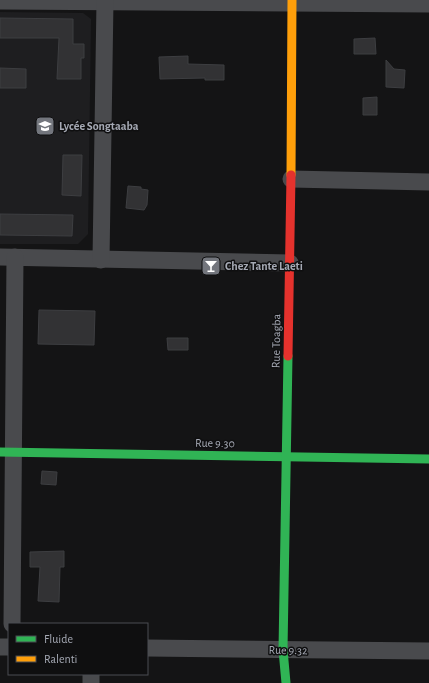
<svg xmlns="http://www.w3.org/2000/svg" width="429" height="683" font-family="'Alegreya Sans',sans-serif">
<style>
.built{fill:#1e1e20}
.building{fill:#323234;stroke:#3d3e41}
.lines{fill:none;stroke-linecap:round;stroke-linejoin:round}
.street{stroke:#494a4d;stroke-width:17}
.fast{stroke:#30b455;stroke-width:9}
.slow{stroke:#ff9f0a;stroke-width:9}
.jam{stroke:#e5322d;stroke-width:9}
.labels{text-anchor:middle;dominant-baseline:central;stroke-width:3;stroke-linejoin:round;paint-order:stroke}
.poi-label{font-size:12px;font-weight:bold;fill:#a6aab5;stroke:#0f0f10;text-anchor:start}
.street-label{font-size:12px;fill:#a6aab5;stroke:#0f0f10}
</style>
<rect width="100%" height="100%" fill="#141415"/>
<!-- built -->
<path class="built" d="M0,12L83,13L91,19L88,234L78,244H0Z"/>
<!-- building -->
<g class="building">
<path d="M0,18L73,19V44H84V58H81V79H57L59,38H0Z"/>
<path d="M375,38L376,54H354V39Z"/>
<path d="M188,56V64L224,65V80H205V78L160,79L159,57Z"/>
<path d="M386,60L394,69L405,70L404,88L386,87Z"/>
<path d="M0,68L26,69V88H0Z"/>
<path d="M377,97V115H363V98Z"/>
<path d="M63,155H82L81,196L62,195Z"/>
<path d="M128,186L141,187V189L148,190L147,205L144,210L126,208Z"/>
<path d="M0,214L73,215L72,236L0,235Z"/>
<path d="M39,310L95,311L94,345L38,344Z"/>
<path d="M167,338H188V350H168Z"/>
<path d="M42,471L57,472L56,485L41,484Z"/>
<path d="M64,551V567H60L59,602L38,601L40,567H30V552Z"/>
</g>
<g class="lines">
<!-- street -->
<g class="street">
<path d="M0,1L429,4"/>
<path d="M291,179L429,182"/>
<path d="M0,257L290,263"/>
<path d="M101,260L105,1"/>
<path d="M12,624L15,257"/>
<path d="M0,647H9"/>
<path d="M147,648L429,651"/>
<path d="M91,674V683"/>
</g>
<!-- fast -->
<g class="fast">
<path d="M0,452L429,459"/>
<path d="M286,683L283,650L288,356"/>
</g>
<!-- slow -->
<path class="slow" d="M291,175L292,0"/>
<!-- jam -->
<path class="jam" d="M288,356L291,175"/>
</g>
<!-- icons -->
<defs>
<symbol id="school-square" viewBox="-11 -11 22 22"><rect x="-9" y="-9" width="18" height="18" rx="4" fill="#73767d" stroke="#0f0f10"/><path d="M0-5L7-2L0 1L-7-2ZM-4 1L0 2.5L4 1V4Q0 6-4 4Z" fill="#fff"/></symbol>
<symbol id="bar-square" viewBox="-11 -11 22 22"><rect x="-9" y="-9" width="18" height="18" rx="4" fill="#73767d" stroke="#0f0f10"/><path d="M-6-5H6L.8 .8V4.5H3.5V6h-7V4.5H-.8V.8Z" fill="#fff"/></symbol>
</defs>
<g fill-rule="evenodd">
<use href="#school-square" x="34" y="115" width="22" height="22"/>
<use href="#bar-square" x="200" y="255" width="22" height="22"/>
</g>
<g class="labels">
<!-- poi labels -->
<g class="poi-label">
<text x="59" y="126">Lycée Songtaaba</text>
<text x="225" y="266">Chez Tante Laeti</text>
</g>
<!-- street labels -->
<g class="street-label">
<text transform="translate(276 341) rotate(-89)">Rue Toagba</text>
<text transform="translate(215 443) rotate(1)">Rue 9.30</text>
<text transform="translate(288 650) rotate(1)">Rue 9.32</text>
</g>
</g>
<!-- legend -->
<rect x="8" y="623" width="140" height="52" fill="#0f0f10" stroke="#4b4d52"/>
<rect x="16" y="636" width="20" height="6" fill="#30b455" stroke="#4b4d52"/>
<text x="44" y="643" font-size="12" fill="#a6aab5">Fluide</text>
<rect x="16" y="656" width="20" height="6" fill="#ff9f0a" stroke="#4b4d52"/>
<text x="44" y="663" font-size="12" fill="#a6aab5">Ralenti</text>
</svg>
